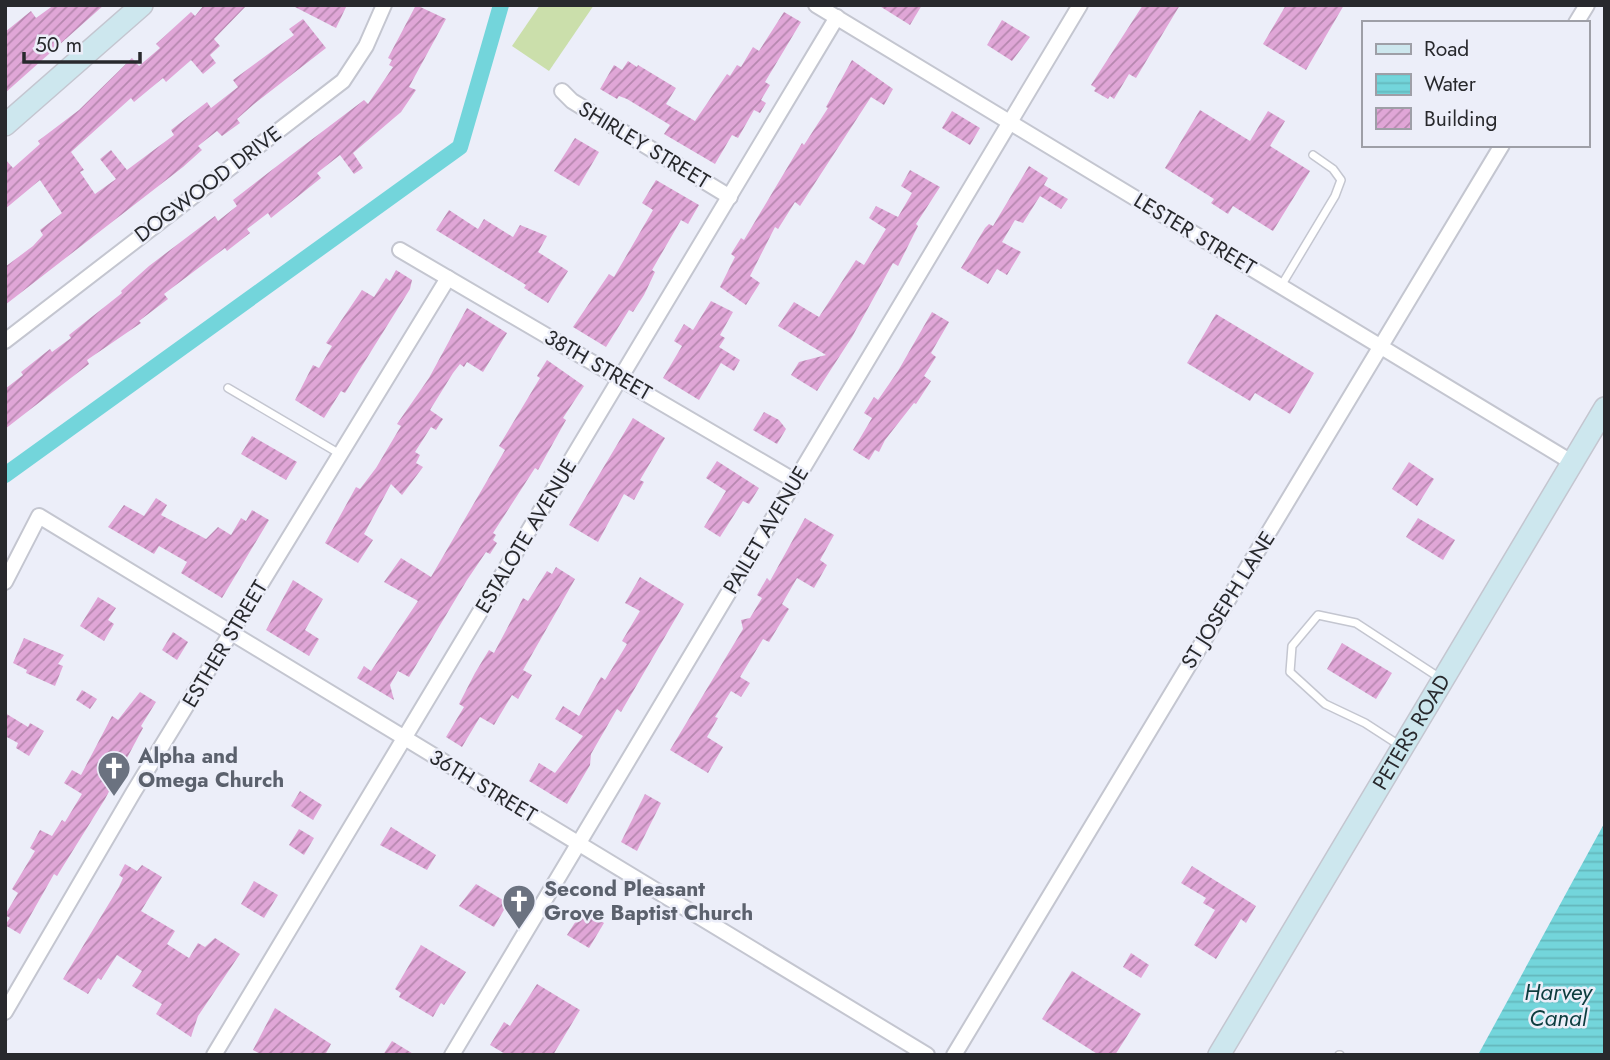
<svg xmlns="http://www.w3.org/2000/svg" width="1610" height="1060" font-family="Jost,sans-serif">
<style>
.grass{fill:#cbdfab}
.water{fill:url(#water-rules)}
.lines{fill:none;stroke-linecap:round;stroke-linejoin:round}
.canal{stroke:#73d5db;stroke-width:16}
.building{fill:url(#building-hatch)}
.lane-casing{stroke:#c4c6d0;stroke-width:10}
.street-casing{stroke:#c4c6d0;stroke-width:18}
.secondary-casing{stroke:#c4c6d0;stroke-width:24}
.lane{stroke:#fff;stroke-width:7}
.street{stroke:#fff;stroke-width:14}
.secondary{stroke:#cde7ee;stroke-width:21}
.labels{text-anchor:middle;dominant-baseline:central;stroke-width:5;stroke-linejoin:round;paint-order:stroke}
.street-label{font-size:21px;fill:#28292d;stroke:#eceef9}
.worship-label{font-size:21px;font-weight:bold;fill:#5b616d;stroke:#eceef9;text-anchor:start}
.water-label{font-size:23px;font-style:italic;fill:#0c3c3e;stroke:#eceef9}
</style>
<defs>
<pattern id="water-rules" width="6" height="5" patternUnits="userSpaceOnUse" patternTransform="scale(1.75)"><rect width="6" height="5" fill="#73d5db"/><path d="M0 2.5h6" fill="none" stroke="#64b7bc"/></pattern>
<pattern id="building-hatch" width="6" height="6" patternUnits="userSpaceOnUse" patternTransform="scale(1.75)"><rect width="6" height="6" fill="#e0a6d7"/><path d="M-1 1l2-2M0 6l6-6M5 7l2-2" fill="none" stroke="#b687af"/></pattern>
</defs>
<rect width="100%" height="100%" fill="#eceef9"/>
<!-- grass -->
<path class="grass" d="M540,5H594L549,71L512,46Z"/>
<!-- water -->
<path class="water" d="M1605,822V1055H1478Z"/>
<g class="lines">
<!-- canal -->
<path class="canal" d="M5,475L460,147L501,5"/>
</g>
<!-- building -->
<g class="building">
<path d="M54,5H104L5,93V32L31,11L36,18Z"/>
<path d="M204,5H247L214,39L220,46L210,55L216,63L203,74L191,60L166,82L163,78L134,102L131,98L71,152L84,170L80,172L95,194L116,179L100,159L111,150L127,170L174,135L171,130L207,102L211,108L238,87L233,80L294,35L289,29L303,19L326,48L254,104L237,119L240,123L222,136L217,131L198,146L202,150L183,167L5,305V267L33,246L43,235L40,230L62,213L40,180L5,209V159L13,168L40,144L38,141L79,110L132,58L139,66L160,48L156,44L191,12L195,16Z"/>
<path d="M291,5H347L336,28Z"/>
<path d="M416,5L446,19L409,87L416,90L401,112L353,153L363,168L354,174L340,155L317,173L321,178L271,218L268,213L247,229L250,233L227,251L225,248L164,294L168,299L139,321L141,323L87,360L89,364L5,429V389L23,375L21,372L50,349L52,352L71,338L69,335L122,293L121,291L149,266L215,216L218,221L237,206L233,200L290,156L364,100L368,104L393,67L389,65L392,60L388,58Z"/>
<path d="M878,5H922L910,25Z"/>
<path d="M1143,5H1180L1136,78L1129,74L1114,99L1110,96L1108,99L1094,91L1096,88L1091,85Z"/>
<path d="M1286,5H1344L1306,70L1263,44Z"/>
<path d="M784,12L801,22L765,82L770,85L761,100L766,103L760,113L754,110L738,138L732,135L715,164L664,134L670,125L627,99L619,96L617,99L600,89L614,65L622,70L628,61L637,67L638,65L676,88L666,104L695,121L727,74L730,76L737,65L741,67L753,47L759,51Z"/>
<path d="M1002,20L1030,37L1012,61L987,45Z"/>
<path d="M852,60L893,89L884,105L871,97L800,206L795,202L778,229L775,227L750,276L760,283L746,305L720,287L735,257L731,254L741,238L744,240L802,143L804,145L828,108L826,107Z"/>
<path d="M1200,110L1250,141L1268,111L1285,121L1270,146L1310,171L1273,231L1233,206L1228,214L1211,203L1214,199L1165,168Z"/>
<path d="M952,111L980,128L970,145L942,128Z"/>
<path d="M575,138L599,152L579,186L554,171Z"/>
<path d="M1029,166L1048,178L1044,185L1068,199L1061,209L1040,196L1023,223L1015,220L1002,242L1021,252L1007,275L997,269L988,284L961,268L985,228L989,224L993,226Z"/>
<path d="M910,170L940,187L916,224L918,226L898,266L893,263L852,337L817,391L791,375L799,362L826,355L778,326L794,302L819,317L856,260L864,265L886,229L869,218L876,206L898,217L912,193L901,186Z"/>
<path d="M656,180L699,205L688,224L681,220L652,270L655,272L644,295L633,312L629,310L606,347L573,327L609,274L614,277L653,210L642,203Z"/>
<path d="M449,210L478,229L484,219L513,237L520,225L547,236L538,252L568,271L548,303L524,288L526,285L436,230Z"/>
<path d="M396,270L412,280L410,289L345,393L341,391L324,418L295,400L313,365L319,368L332,346L326,343L362,290L374,297L386,278L390,281Z"/>
<path d="M711,301L733,312L720,335L725,338L719,347L740,360L734,371L721,363L699,400L663,378L682,346L674,341L684,324L693,330Z"/>
<path d="M467,308L507,333L483,372L467,362L464,367L460,364L453,373L430,410L443,419L436,430L431,427L415,452L420,455L416,463L423,467L402,495L391,484L364,534L373,540L358,563L325,543L356,487L360,489L376,468L401,426L397,424L429,378Z"/>
<path d="M932,312L949,322L931,353L936,357L924,376L931,381L916,404L914,403L885,440L879,452L875,450L869,460L853,450L872,418L864,413L874,397L878,400L898,371Z"/>
<path d="M1216,314L1314,373L1290,414L1255,393L1250,401L1187,363Z"/>
<path d="M547,360L584,386L563,418L566,420L538,470L535,468L493,533L496,535L493,540L497,543L490,554L486,552L467,580L409,677L398,671L390,685L394,700L357,678L364,666L371,671L418,601L384,582L401,558L431,577L505,450L499,446L540,378L537,376Z"/>
<path d="M764,412L779,420L786,429L777,444L753,430Z"/>
<path d="M633,418L665,438L640,480L644,482L634,500L624,494L598,542L569,525Z"/>
<path d="M252,436L297,462L286,480L241,454Z"/>
<path d="M717,461L759,488L749,504L743,501L720,537L704,527L726,491L706,478Z"/>
<path d="M1409,462L1434,479L1417,506L1392,489Z"/>
<path d="M156,498L167,505L161,515L206,539L218,527L231,535L241,518L246,521L252,510L269,520L222,598L181,573L187,562L159,546L154,554L108,527L124,505L144,516Z"/>
<path d="M805,518L834,535L820,560L827,565L814,588L797,578L782,604L789,609L769,642L763,639L740,677L750,683L741,697L731,691L715,717L718,718L707,737L723,747L708,773L670,750L743,629L741,620L750,618L762,598L757,595L767,578L770,581Z"/>
<path d="M1418,518L1455,540L1443,560L1406,537Z"/>
<path d="M556,567L575,579L523,670L532,675L518,699L512,695L494,725L480,717L462,747L446,737L464,707L459,704L475,673L489,650L494,653L523,598L528,601L547,571L552,574Z"/>
<path d="M640,577L684,604L621,712L617,709L591,754L590,765L567,804L529,781L539,763L555,773L583,736L555,719L563,706L579,716L601,677L605,680L627,644L622,641L640,611L625,603Z"/>
<path d="M293,580L323,599L305,630L319,639L309,656L266,630Z"/>
<path d="M98,597L116,608L108,620L114,624L104,641L80,626Z"/>
<path d="M173,632L188,642L177,660L162,650Z"/>
<path d="M24,638L64,655L58,664L63,666L55,686L26,673L27,670L13,663Z"/>
<path d="M1342,643L1392,673L1376,699L1327,669Z"/>
<path d="M82,690L97,699L90,709L76,700Z"/>
<path d="M140,692L156,702L141,726L143,728L105,799L57,876L54,874L20,934L5,925L10,918L5,915L18,893L12,889L35,851L30,848L40,830L52,836L62,820L65,822L82,794L64,783L72,770L81,775L112,716L118,720Z"/>
<path d="M5,713L28,727L30,723L44,731L29,756L16,748L18,743L5,736Z"/>
<path d="M300,791L322,805L313,820L291,806Z"/>
<path d="M645,794L661,803L637,851L621,842Z"/>
<path d="M391,827L436,855L427,870L380,845Z"/>
<path d="M299,829L314,838L304,855L289,845Z"/>
<path d="M125,864L137,871L142,865L162,877L141,911L175,931L167,944L189,958L198,943L205,947L215,938L240,954L198,1016L191,1037L156,1014L162,1004L132,986L142,971L117,955L101,980L98,978L88,994L63,979L119,887L123,878L119,875Z"/>
<path d="M1192,866L1256,906L1246,923L1241,919L1216,959L1194,945L1215,910L1203,903L1206,898L1181,883Z"/>
<path d="M254,881L278,895L264,918L241,904Z"/>
<path d="M476,884L508,903L494,927L459,906Z"/>
<path d="M583,910L604,923L589,948L567,935Z"/>
<path d="M421,945L466,972L444,1005L441,1003L433,1017L399,997L401,993L395,989Z"/>
<path d="M1131,953L1149,965L1141,978L1123,967Z"/>
<path d="M1072,971L1141,1014L1115,1055H1099L1042,1019Z"/>
<path d="M537,984L580,1010L553,1055H507L490,1045L504,1022L510,1026Z"/>
<path d="M275,1008L331,1044L325,1055H262L253,1050Z"/>
<path d="M392,1041L415,1055H383Z"/>
</g>
<g class="lines">
<defs>
<g id="lane">
<path d="M1281,286L1335,196L1341,180L1333,169L1313,155"/>
<path d="M228,388L340,454"/>
<path d="M1399,745L1365,723L1325,704L1290,672L1292,646L1318,615L1356,623L1440,678"/>
<path d="M1339,1055H1340"/>
</g>
<g id="street">
<path d="M816,5L1573,463"/>
<path d="M1576,23L1587,5"/>
<path d="M562,91L572,101L730,197"/>
<path d="M400,250L795,481"/>
<path d="M5,341L343,81L366,46L384,5"/>
<path d="M5,582L39,516L927,1055"/>
<path d="M5,1012L133,793L448,278"/>
<path d="M214,1055L837,17"/>
<path d="M452,1055L1080,5"/>
<path d="M954,1055L1502,145"/>
</g>
<g id="secondary">
<path d="M5,125L142,5"/>
<path id="s1" d="M1219,1055L1605,408"/>
</g>
</defs>
<!-- lane casing -->
<use href="#lane" class="lane-casing"/>
<!-- street casing -->
<use href="#street" class="street-casing"/>
<!-- secondary casing -->
<use href="#secondary" class="secondary-casing"/>
<!-- lane -->
<use href="#lane" class="lane"/>
<!-- street -->
<use href="#street" class="street"/>
<!-- secondary -->
<use href="#secondary" class="secondary"/>
</g>
<!-- icons -->
<defs>
<symbol id="church-pin" viewBox="-11 -11 22 30"><path d="M0 17L-7.5 6A9.5 9.5 0 1 1 7.5 6Z" fill="#6b7280" stroke="#eceef9"/><path d="M-1.2-6h2.4v3.5h3.3v2.4h-3.3V6h-2.4V-.1h-3.3v-2.4h3.3Z" fill="#fff"/></symbol>
</defs>
<g fill-rule="evenodd">
<use href="#church-pin" x="95" y="749" width="38" height="52"/>
<use href="#church-pin" x="500" y="882" width="38" height="52"/>
</g>
<g class="labels">
<!-- street labels -->
<g class="street-label">
<text transform="translate(644 145) rotate(31)">SHIRLEY STREET</text>
<text transform="translate(208 184) rotate(-37)">DOGWOOD DRIVE</text>
<text transform="translate(1195 234) rotate(31)">LESTER STREET</text>
<text transform="translate(598 365) rotate(30)">38TH STREET</text>
<text transform="translate(766 530) rotate(-59)">PAILET AVENUE</text>
<text transform="translate(526 536) rotate(-59)">ESTALOTE AVENUE</text>
<text transform="translate(1228 600) rotate(-58)">ST JOSEPH LANE</text>
<text transform="translate(225 644) rotate(-59)">ESTHER STREET</text>
<text stroke="none"><textPath href="#s1" startOffset="376">PETERS ROAD</textPath></text>
<text transform="translate(483 786) rotate(31)">36TH STREET</text>
</g>
<!-- worship labels -->
<g class="worship-label">
<text x="138" y="756">Alpha and<tspan x="138" dy="24">Omega Church</tspan></text>
<text x="544" y="889">Second Pleasant<tspan x="544" dy="24">Grove Baptist Church</tspan></text>
</g>
<!-- water labels -->
<g class="water-label">
<text x="1558" y="992">Harvey<tspan x="1558" dy="26">Canal</tspan></text>
</g>
</g>
<!-- border -->
<rect width="1610" height="1060" fill="none" stroke="#28292d" stroke-width="14"/>
<!-- legend -->
<rect x="1362" y="21" width="228" height="126" fill="#eceef9" stroke="#9e9fa7" stroke-width="2"/>
<rect x="1376" y="44" width="35" height="10" fill="#cde7ee" stroke="#9e9fa7" stroke-width="2"/>
<text x="1424" y="56" font-size="21" fill="#28292d">Road</text>
<rect x="1376" y="74" width="35" height="21" fill="url(#water-rules)" stroke="#9e9fa7" stroke-width="2"/>
<text x="1424" y="91" font-size="21" fill="#28292d">Water</text>
<rect x="1376" y="108" width="35" height="21" fill="url(#building-hatch)" stroke="#9e9fa7" stroke-width="2"/>
<text x="1424" y="126" font-size="21" fill="#28292d">Building</text>
<!-- scale -->
<path d="M24 52v10h116v-10" fill="none" stroke="#28292d" stroke-width="3.5"/>
<text x="35" y="52" font-size="21" fill="#28292d" stroke="#eceef9" stroke-width="5" paint-order="stroke">50 m</text>
</svg>
